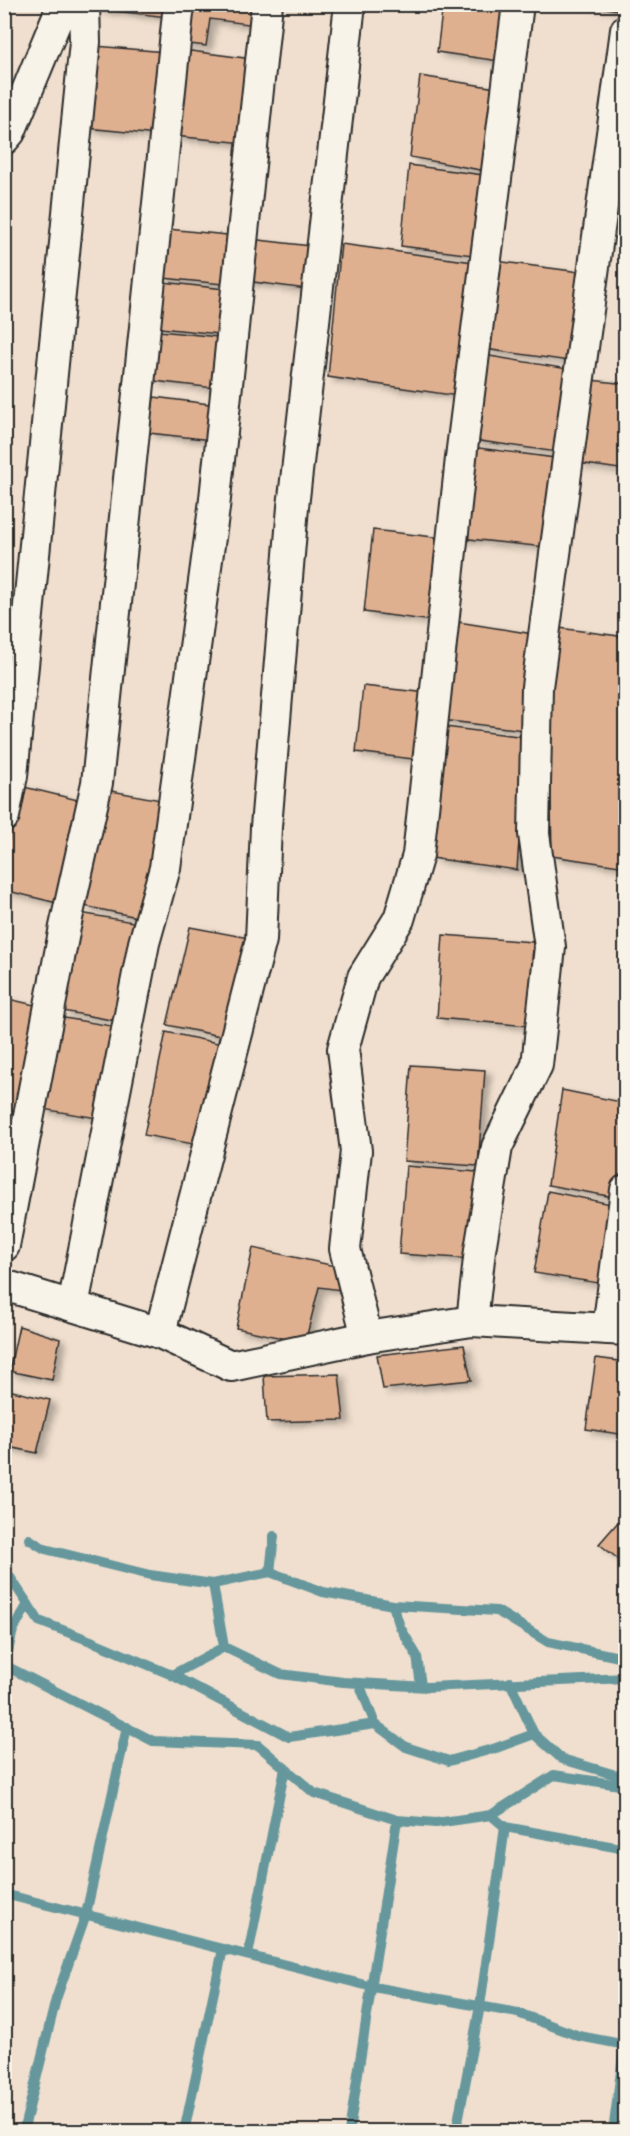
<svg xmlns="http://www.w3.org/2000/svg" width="630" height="2136" font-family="'Architects Daughter',sans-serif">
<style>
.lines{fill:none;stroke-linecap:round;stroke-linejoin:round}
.stream{stroke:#66979c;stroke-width:10}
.building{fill:#dfb090;stroke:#2b2b2b;stroke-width:1.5;filter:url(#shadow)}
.minor-casing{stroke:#2b2b2b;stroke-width:34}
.minor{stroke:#f7f3e8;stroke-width:30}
</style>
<defs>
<filter id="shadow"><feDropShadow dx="6" dy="4" stdDeviation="3" flood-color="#0004"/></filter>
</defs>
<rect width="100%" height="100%" fill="#f0dfce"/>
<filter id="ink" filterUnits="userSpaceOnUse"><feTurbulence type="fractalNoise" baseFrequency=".0167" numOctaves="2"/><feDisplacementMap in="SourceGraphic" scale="12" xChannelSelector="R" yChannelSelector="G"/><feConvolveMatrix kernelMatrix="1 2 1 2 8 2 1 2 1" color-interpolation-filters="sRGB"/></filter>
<g filter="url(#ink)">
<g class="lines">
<!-- stream -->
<g class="stream">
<path d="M29,1539L45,1549L150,1575L213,1584L224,1647L280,1674L343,1682L427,1687L626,1678"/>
<path d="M4,1568L39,1621L96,1643L172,1675L224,1647"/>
<path d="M270,1572L274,1536"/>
<path d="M213,1584L270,1572L323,1592L393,1605L497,1611L548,1642L619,1657L626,1656"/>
<path d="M393,1605L400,1627L417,1656L421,1686"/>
<path d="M4,1665L153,1741L258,1745L314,1793L397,1820L436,1823L491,1815L554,1775L626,1786"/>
<path d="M4,1668L13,1630L28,1604"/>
<path d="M172,1675L289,1737L375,1724"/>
<path d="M510,1682L534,1734L562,1759L619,1776L626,1775"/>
<path d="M359,1683L375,1724L406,1747L449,1761L496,1748L534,1734"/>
<path d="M505,1827L626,1849"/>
<path d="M4,1894L373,1987L518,2013L579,2036L626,2045"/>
<path d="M248,1955L285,1768"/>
<path d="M23,2132L56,1999L86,1914L127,1727"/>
<path d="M184,2132L223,1949"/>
<path d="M349,2132L397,1820"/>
<path d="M456,2132L480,2006L505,1827L491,1815"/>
<path d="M613,2132L626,2033"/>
</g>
</g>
<!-- building -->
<g class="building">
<path d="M99,4H169L168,17L98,9Z"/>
<path d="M187,4H258L256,25L210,19L206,46L182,43Z"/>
<path d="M443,4H506L499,61L437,52Z"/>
<path d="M583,4H624L623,11Z"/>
<path d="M95,46L166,52L157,135L87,128Z"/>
<path d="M183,50L252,59L245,143L174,136Z"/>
<path d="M420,76L496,88L486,171L410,157Z"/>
<path d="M409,165L483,175L473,255L401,246Z"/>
<path d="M168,229L237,236L233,285L163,278Z"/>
<path d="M250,239L319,247L314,290L246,281Z"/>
<path d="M341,244L473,262L458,396L328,377Z"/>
<path d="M495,261L580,272L569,361L485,349Z"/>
<path d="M163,282L233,290L229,335L160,328Z"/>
<path d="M159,331L228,338L223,389L154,381Z"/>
<path d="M484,355L568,369L557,452L473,440Z"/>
<path d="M591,380L626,384V470L579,463Z"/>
<path d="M154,397L217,405L212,440L149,433Z"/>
<path d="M471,447L555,458L545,547L460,538Z"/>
<path d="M373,530L442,538L433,621L364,612Z"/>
<path d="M452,621L533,634L524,730L442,720Z"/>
<path d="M559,628L626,637V867L552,856L549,691Z"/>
<path d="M363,686L428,693L421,760L356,752Z"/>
<path d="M445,727L526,737L517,870L432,858Z"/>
<path d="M20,786L82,801L61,904L4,890V861Z"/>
<path d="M106,790L161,800L142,918L84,906Z"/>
<path d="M80,913L139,923L122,1022L63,1011Z"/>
<path d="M190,927L249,938L230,1038L167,1025Z"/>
<path d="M443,935L533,942L529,1026L437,1018Z"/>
<path d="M4,998L39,1006L23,1113L4,1109Z"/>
<path d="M59,1017L117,1027L103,1119L42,1109Z"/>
<path d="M166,1032L227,1045L204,1146L144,1135Z"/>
<path d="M411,1065L485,1070L478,1166L404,1161Z"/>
<path d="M562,1090L626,1103V1150L619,1198L548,1185Z"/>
<path d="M406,1166L477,1172L473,1259L399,1254Z"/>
<path d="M548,1191L616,1205L605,1284L534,1273Z"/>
<path d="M253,1248L344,1268L341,1290L319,1287L305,1343L236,1328Z"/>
<path d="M19,1326L60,1339L52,1380L9,1371Z"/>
<path d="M464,1345L471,1380L383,1389L377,1355Z"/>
<path d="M596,1358L626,1362V1435L586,1429Z"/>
<path d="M339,1374L344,1420L267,1422L264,1376Z"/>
<path d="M4,1389L50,1400L37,1453L4,1446Z"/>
<path d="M626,1513V1565L599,1544Z"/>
</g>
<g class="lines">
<defs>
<g id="minor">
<path d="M4,139L10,132L63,4"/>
<path d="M4,816L12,776L85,42L84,4"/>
<path d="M4,1246L65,927L97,783L179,4"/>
<path d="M4,1285L160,1333L231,1366L367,1337L472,1321L626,1330"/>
<path d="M73,1306L144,943L165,868L214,508L267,4"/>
<path d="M472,1321L480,1250L497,1147L537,1065L550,947L534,834L537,687L626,30"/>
<path d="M608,1329L626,1190"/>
<path d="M160,1333L261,940L266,827L293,507L350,4"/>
<path d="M367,1337L345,1249L356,1151L343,1049L363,977L399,919L418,855L462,449L518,4"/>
</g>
</defs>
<!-- minor casing -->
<use href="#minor" class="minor-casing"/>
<!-- minor -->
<use href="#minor" class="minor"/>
</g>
</g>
<!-- margin -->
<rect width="630" height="2136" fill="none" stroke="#f7f3e8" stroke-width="24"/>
<rect x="12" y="12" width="606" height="2112" fill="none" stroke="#2b2b2b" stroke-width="2" filter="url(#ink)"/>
</svg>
